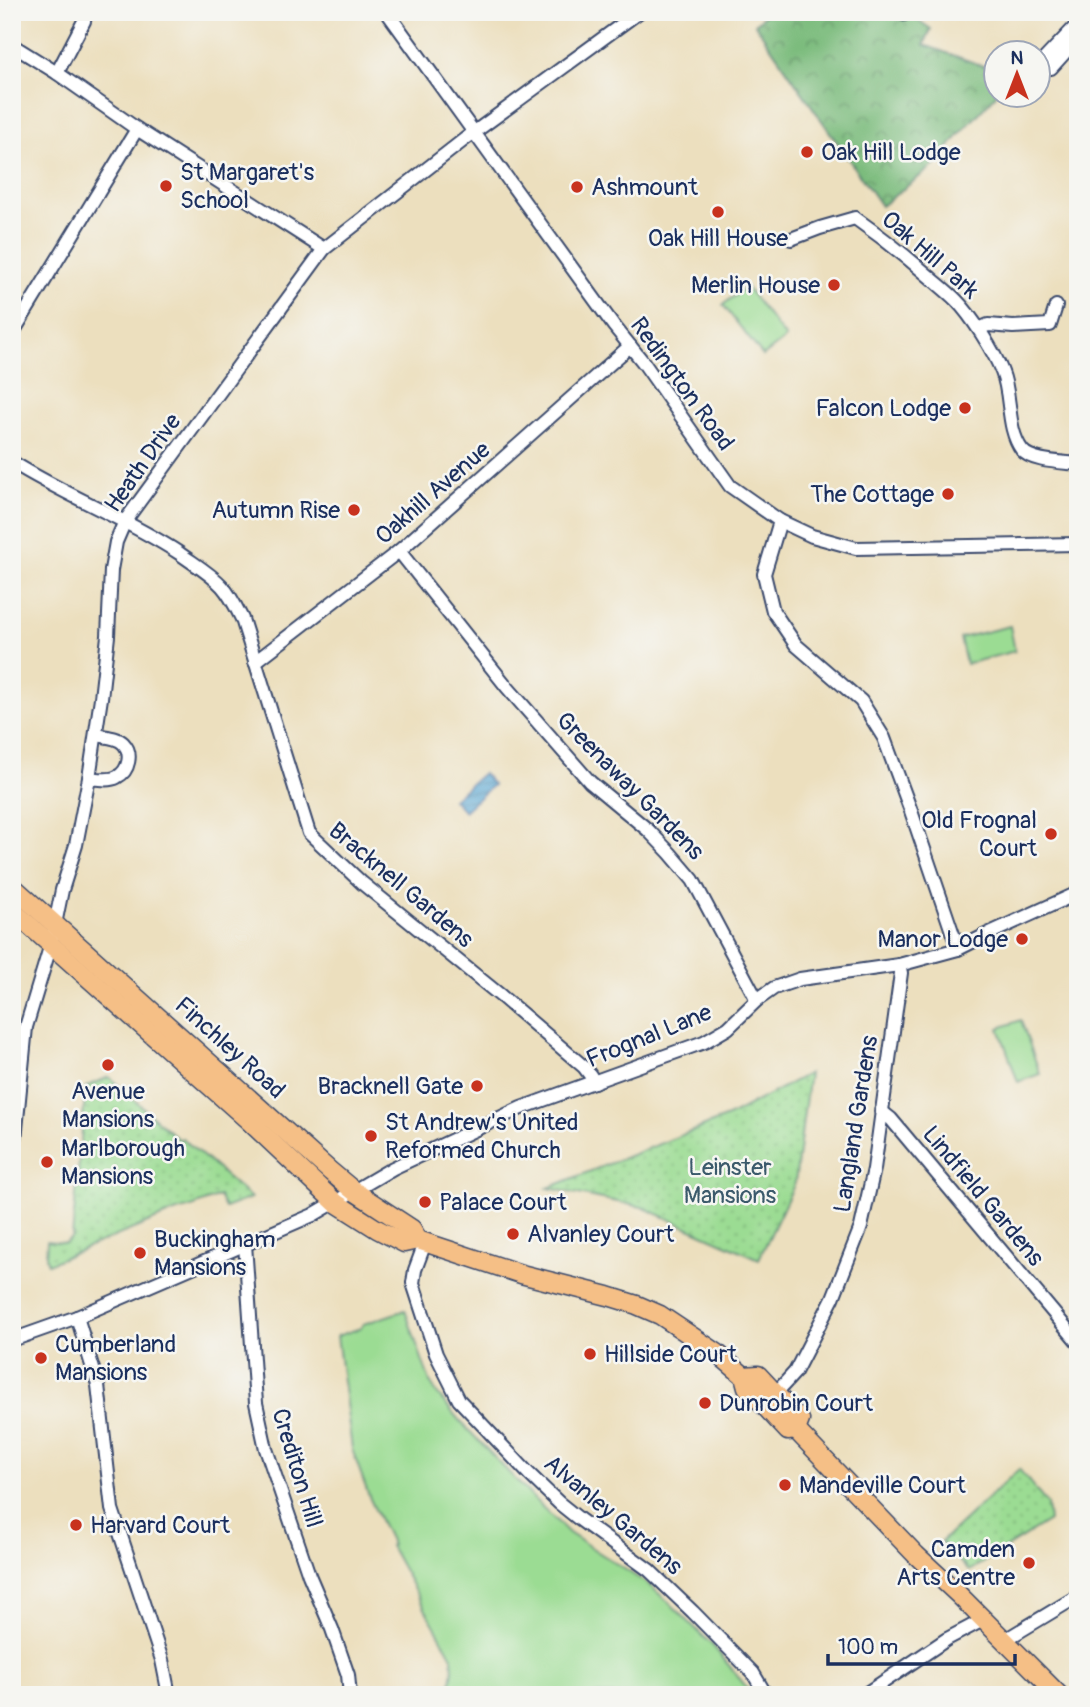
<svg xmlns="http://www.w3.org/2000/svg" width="1090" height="1707" font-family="Pangolin,sans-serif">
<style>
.grass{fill:url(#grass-dots);stroke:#5b8678;stroke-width:2}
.forest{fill:url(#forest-crowns);stroke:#4c766e;stroke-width:2}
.pitch{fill:#9bdc93;stroke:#5b8678;stroke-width:2}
.water{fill:url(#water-rules);stroke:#3a6a98;stroke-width:2}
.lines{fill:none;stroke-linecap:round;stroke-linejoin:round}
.minor-casing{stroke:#3a496c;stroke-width:16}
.highway-casing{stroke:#3a496c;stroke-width:21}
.minor{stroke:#fff;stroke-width:12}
.highway{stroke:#f5bf86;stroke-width:18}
.poi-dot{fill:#c8321e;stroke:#f6f6f2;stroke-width:2.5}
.labels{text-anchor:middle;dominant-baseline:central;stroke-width:5;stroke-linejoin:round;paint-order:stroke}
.poi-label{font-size:24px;fill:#1b2f5e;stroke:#f6f6f2;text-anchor:start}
.street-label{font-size:24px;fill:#1b2f5e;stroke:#f6f6f2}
.park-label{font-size:24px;fill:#3b5a6b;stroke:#f6f6f2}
</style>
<defs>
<pattern id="grass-dots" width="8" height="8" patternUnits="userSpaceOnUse" patternTransform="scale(1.75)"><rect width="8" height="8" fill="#9bdc93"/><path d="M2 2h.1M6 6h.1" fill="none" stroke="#85bd81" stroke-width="1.8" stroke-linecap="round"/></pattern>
<pattern id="forest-crowns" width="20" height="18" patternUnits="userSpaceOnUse" patternTransform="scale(1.75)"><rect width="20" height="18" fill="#7cbc7d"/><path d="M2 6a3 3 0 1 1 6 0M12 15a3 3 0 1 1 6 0" fill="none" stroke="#65996a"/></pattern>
<pattern id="water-rules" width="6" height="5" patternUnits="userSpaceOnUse" patternTransform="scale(1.75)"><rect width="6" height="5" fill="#59a6d2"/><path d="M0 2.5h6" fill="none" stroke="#4988ae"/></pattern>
</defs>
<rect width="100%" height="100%" fill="#f6f6f2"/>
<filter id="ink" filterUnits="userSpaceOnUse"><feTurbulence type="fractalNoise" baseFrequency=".0143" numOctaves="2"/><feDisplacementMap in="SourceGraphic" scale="14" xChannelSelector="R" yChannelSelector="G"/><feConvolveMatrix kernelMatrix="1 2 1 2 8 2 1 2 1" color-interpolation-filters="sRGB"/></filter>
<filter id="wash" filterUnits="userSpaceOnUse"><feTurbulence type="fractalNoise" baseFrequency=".00686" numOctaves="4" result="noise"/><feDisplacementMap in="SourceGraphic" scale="28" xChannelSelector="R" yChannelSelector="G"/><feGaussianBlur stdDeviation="1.57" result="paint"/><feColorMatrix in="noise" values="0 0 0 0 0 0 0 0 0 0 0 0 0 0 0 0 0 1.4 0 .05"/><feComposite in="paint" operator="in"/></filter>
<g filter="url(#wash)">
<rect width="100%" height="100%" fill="#ecdfbe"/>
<!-- grass -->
<g class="grass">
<path d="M809,1073L795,1183L759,1259L642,1207L548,1188L730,1116Z"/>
<path d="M109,1077L179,1140L182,1138L251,1198L225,1208L219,1196L192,1207L177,1211L48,1264L46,1257L47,1241L65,1243L72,1237L86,1087Z"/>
<path d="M1019,1469L1047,1504L1049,1521L969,1571L941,1542Z"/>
</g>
<!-- forest -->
<path class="forest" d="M767,12L904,14L911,15L931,29L924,45L995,70L996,95L959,135L936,164L881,206L755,24Z"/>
<!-- pitch -->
<g class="pitch">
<path d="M746,287L786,338L763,356L723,305Z"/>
<path d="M1010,626L1015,651L966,664L960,638Z"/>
<path d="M1021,1020L1040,1074L1018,1082L999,1028Z"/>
<path d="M405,1310L430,1382L438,1395L459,1420L535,1500L569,1533L649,1585L671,1604L714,1647L753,1695H449L453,1670L452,1657L390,1546L392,1545L370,1499L352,1449L337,1336L361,1328L363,1324Z"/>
</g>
<!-- water -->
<path class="water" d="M483,773L493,785L464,811L453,799Z"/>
</g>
<g filter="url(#ink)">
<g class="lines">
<defs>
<g id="minor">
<path d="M387,12L614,326L643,362L730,486L780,521L812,536L856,548L1078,544"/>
<path d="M902,12L904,14L908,12"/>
<path d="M12,45L57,73L137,129L324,249"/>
<path d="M1038,66L1078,24"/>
<path d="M1051,68L1078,38"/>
<path d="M57,73L84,21L86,12"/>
<path d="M791,239L820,228L855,218C882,237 907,257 931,278C939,285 948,292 956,300C971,315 994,351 1002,372C1012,396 1006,428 1022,450C1031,462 1063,462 1078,464"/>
<path d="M979,329L988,325L1013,327L1050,325L1056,306"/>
<path d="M12,334L137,129"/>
<path d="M12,462C66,496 126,518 179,553C194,564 210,573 222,586C231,596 236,607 242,619L309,833L362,883L501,996L584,1067L590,1075L594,1082"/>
<path d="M780,521L764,574L773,611L796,645L861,701L884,738L911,811L958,949"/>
<path d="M399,551L507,687L590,782L648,830L670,853L693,880L757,1000"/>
<path d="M255,662L399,551L630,346"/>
<path d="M89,778C98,779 110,781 117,777C129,771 133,753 123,743C117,737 105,737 97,735"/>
<path d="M881,1111L891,1119L1078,1342"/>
<path d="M12,1171L26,1027L51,944L62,890L76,845L89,778L101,698L108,636L111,570L116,542L125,521L324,249L465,139L639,12"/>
<path d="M425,1243L415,1270L413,1283L436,1354L459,1400L529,1474L559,1503L579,1519L649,1570L693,1612L753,1673L766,1695"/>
<path d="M245,1244L256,1403L266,1449L309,1575L332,1629L348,1675L350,1695"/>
<path d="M77,1317L98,1385L112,1509L162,1660L169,1695"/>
<path d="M12,1340L77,1317L313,1215L393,1168L521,1108L704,1042L728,1028L757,1000L774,988L800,979L899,965L958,949L990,933L1078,893"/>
<path d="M775,1394L795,1372L833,1298L861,1227L874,1169L901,973L899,965"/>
<path d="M1005,1640L1078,1596"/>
<path d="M864,1695L947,1639L983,1620"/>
</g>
<g id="highway">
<path d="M12,886L330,1171L354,1191L412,1229L418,1240"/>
<path d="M12,910L248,1120L336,1203L377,1229L404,1243L418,1240L521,1274L608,1296L637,1305L660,1315L717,1353L744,1376L747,1387L788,1431L796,1430L916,1555L959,1595L1059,1695"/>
<path d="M744,1376L758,1375L800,1420L796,1430"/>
</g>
</defs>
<!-- minor casing -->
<use href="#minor" class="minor-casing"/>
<!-- highway casing -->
<use href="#highway" class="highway-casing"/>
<!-- minor -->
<use href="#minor" class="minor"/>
<!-- highway -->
<use href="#highway" class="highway"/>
</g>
</g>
<!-- markers -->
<g class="poi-dot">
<circle cx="807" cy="152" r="7"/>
<circle cx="166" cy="186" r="7"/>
<circle cx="577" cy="187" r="7"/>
<circle cx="718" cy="212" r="7"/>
<circle cx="834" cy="285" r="7"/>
<circle cx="965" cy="408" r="7"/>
<circle cx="948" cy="494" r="7"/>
<circle cx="354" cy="510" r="7"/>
<circle cx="1051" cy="834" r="7"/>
<circle cx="1022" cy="939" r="7"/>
<circle cx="108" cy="1065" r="7"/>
<circle cx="477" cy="1086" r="7"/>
<circle cx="371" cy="1136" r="7"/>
<circle cx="47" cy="1162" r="7"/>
<circle cx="425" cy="1202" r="7"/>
<circle cx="513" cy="1234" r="7"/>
<circle cx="140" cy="1253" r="7"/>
<circle cx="590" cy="1354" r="7"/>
<circle cx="41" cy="1358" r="7"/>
<circle cx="705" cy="1403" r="7"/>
<circle cx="785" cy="1485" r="7"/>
<circle cx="76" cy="1525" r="7"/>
<circle cx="1029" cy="1563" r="7"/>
</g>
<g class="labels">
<!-- poi labels -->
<g class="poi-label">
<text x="821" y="152">Oak Hill Lodge</text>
<text x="180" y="172">St Margaret's<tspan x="180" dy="28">School</tspan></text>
<text x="591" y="187">Ashmount</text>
<text x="718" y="238" text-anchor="middle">Oak Hill House</text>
<text x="820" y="285" text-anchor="end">Merlin House</text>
<text x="951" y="408" text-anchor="end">Falcon Lodge</text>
<text x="934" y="494" text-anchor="end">The Cottage</text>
<text x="340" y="510" text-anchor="end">Autumn Rise</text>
<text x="1037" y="820" text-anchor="end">Old Frognal<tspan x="1037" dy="28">Court</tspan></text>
<text x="1008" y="939" text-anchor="end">Manor Lodge</text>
<text x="463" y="1086" text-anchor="end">Bracknell Gate</text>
<text x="108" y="1091" text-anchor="middle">Avenue<tspan x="108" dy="28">Mansions</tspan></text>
<text x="385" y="1122">St Andrew's United<tspan x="385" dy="28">Reformed Church</tspan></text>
<text x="61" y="1148">Marlborough<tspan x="61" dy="28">Mansions</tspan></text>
<text x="439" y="1202">Palace Court</text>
<text x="527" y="1234">Alvanley Court</text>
<text x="154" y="1239">Buckingham<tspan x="154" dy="28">Mansions</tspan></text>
<text x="55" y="1344">Cumberland<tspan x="55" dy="28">Mansions</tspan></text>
<text x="604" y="1354">Hillside Court</text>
<text x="719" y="1403">Dunrobin Court</text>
<text x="799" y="1485">Mandeville Court</text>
<text x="90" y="1525">Harvard Court</text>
<text x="1015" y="1549" text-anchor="end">Camden<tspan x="1015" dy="28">Arts Centre</tspan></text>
</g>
<!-- street labels -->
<g class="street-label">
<text transform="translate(930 255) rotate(41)">Oak Hill Park</text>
<text transform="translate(682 384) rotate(54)">Redington Road</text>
<text transform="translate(143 463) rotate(-55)">Heath Drive</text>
<text transform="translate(433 493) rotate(-41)">Oakhill Avenue</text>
<text transform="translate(630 786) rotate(45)">Greenaway Gardens</text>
<text transform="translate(401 885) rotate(40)">Bracknell Gardens</text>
<text transform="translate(649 1036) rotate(-22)">Frognal Lane</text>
<text transform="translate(230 1048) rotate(42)">Finchley Road</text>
<text transform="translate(856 1124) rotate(-81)">Langland Gardens</text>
<text transform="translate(983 1196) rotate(50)">Lindfield Gardens</text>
<text transform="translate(297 1468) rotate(73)">Crediton Hill</text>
<text transform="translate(613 1515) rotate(40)">Alvanley Gardens</text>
</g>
<!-- park labels -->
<g class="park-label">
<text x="730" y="1167">Leinster<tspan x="730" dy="28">Mansions</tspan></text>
</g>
</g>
<!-- margin -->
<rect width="1090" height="1707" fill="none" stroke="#f6f6f2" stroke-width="42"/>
<!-- north arrow -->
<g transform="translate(1017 74)"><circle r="33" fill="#f6f6f2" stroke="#9ea6b7" stroke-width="2"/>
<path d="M0-5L12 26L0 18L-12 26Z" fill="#c8321e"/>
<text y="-10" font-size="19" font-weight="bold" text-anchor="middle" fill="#1b2f5e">N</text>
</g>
<!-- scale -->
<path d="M828 1654v10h187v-10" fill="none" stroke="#1b2f5e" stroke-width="3.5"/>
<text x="838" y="1654" font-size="21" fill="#1b2f5e" stroke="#f6f6f2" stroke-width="5" paint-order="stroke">100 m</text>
</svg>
